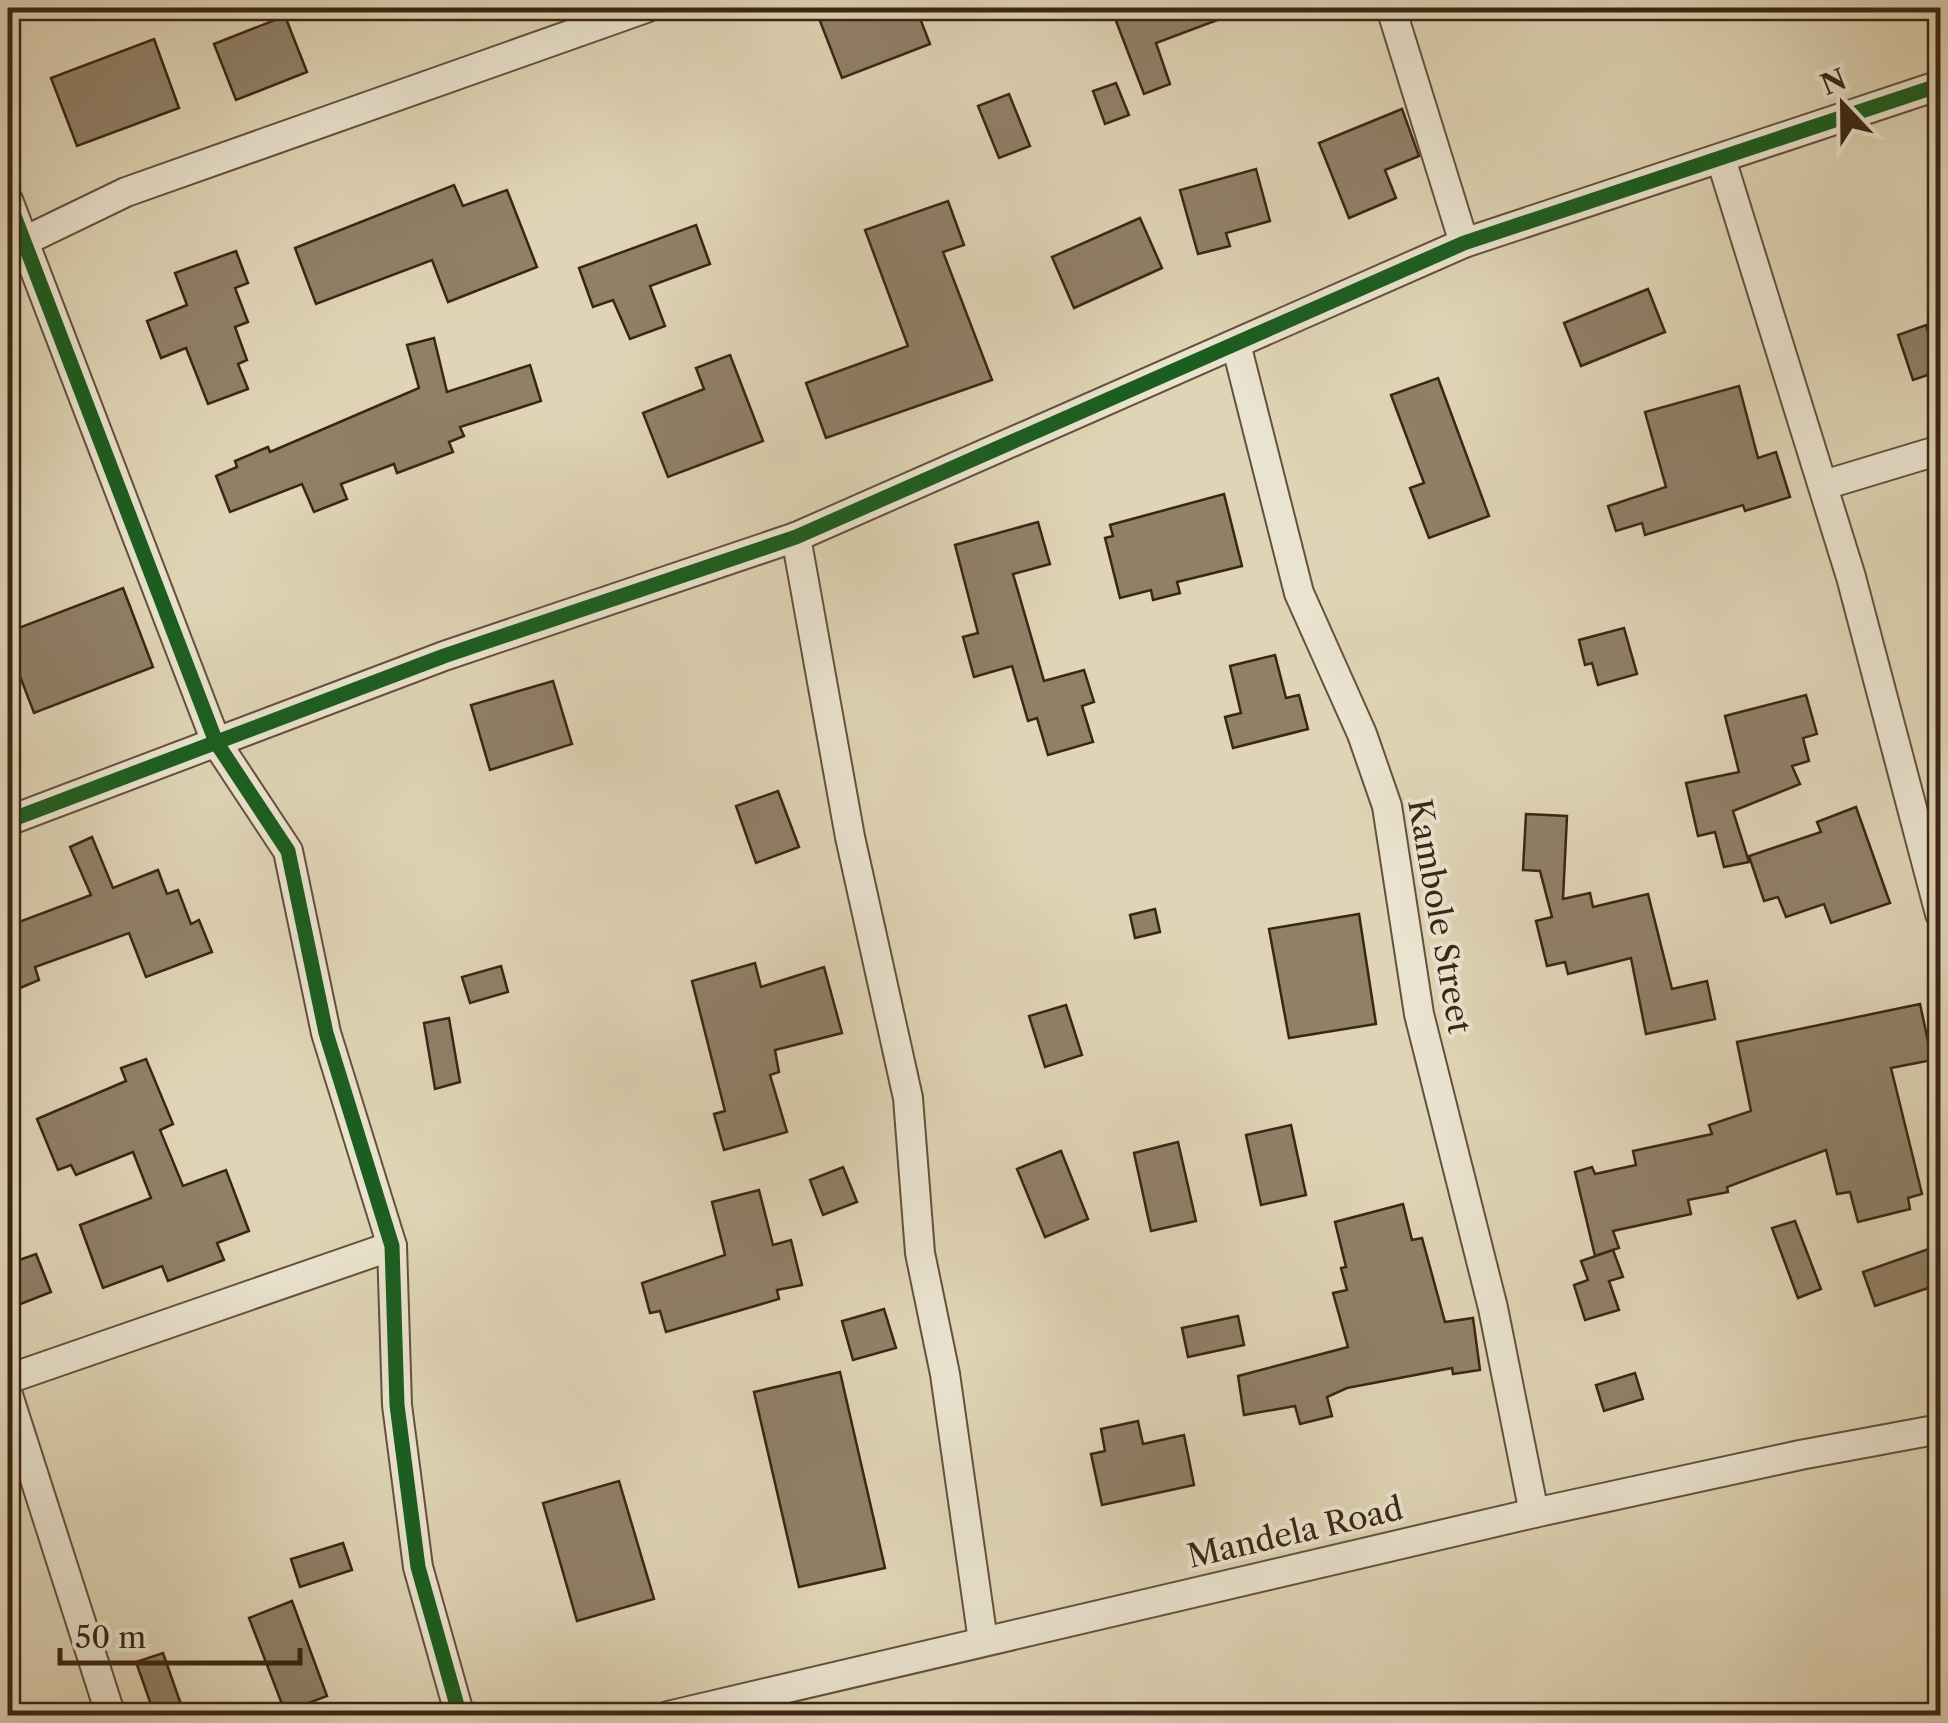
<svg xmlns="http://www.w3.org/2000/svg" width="1948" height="1723" font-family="'Libre Caslon Text',serif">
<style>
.building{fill:#908068;stroke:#3b2514;stroke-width:2.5}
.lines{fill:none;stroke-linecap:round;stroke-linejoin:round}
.street-casing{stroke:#64513c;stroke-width:32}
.street{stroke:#eae3cf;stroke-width:28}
.cycleway-casing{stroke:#eae3cf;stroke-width:21}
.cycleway{stroke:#1b5e20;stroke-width:15}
.labels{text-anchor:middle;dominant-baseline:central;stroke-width:8;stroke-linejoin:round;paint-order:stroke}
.street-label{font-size:32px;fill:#3b2514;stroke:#eae3cf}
</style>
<rect width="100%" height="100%" fill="#dfd4b5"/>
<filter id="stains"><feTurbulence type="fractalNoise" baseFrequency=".002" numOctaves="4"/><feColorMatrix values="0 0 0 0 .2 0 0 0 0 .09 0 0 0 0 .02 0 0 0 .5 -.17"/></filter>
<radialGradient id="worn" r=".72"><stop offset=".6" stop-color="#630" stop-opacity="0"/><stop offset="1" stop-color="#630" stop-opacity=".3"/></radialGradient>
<!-- building -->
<g class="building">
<path d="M815,8H916L930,44L842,78Z"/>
<path d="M1111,8H1243L1244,10L1156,43L1170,84L1144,94Z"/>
<path d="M285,16L307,72L236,100L214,44Z"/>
<path d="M154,39L179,108L77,146L51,78Z"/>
<path d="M1116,83L1129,115L1105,124L1093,91Z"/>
<path d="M1009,94L1030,146L999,158L978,106Z"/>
<path d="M1402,109L1419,156L1385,170L1396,198L1349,218L1319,143Z"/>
<path d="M1256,169L1270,221L1226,233L1230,246L1198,254L1180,190Z"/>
<path d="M454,185L463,206L507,190L537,267L448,302L432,260L316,304L295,248Z"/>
<path d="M948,201L964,245L943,252L992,380L826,438L806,383L908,346L865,230Z"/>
<path d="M1140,218L1162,268L1074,308L1052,257Z"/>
<path d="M696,225L710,264L650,286L665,326L630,339L613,300L593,307L579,268Z"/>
<path d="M236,251L248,283L235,288L248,322L235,327L247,360L238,364L248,389L208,404L186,348L161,358L147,321L187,305L175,273Z"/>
<path d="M1648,289L1665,332L1581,366L1564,323Z"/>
<path d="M1926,325L1940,371L1913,380L1898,335Z"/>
<path d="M434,338L447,392L530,365L541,401L460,427L464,436L449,442L453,452L397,473L394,464L341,484L347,499L314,512L302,484L230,512L216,476L237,467L235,461L268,447L270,452L419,388L407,345Z"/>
<path d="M730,355L763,441L668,477L643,413L704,389L696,368Z"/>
<path d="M1438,378L1489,516L1429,538L1410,488L1424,483L1391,395Z"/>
<path d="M1739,386L1758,458L1776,452L1790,497L1745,511L1743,505L1645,535L1642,523L1616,531L1608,506L1666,487L1645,412Z"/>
<path d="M1224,494L1242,566L1177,582L1180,593L1153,600L1151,590L1120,598L1105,538L1113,536L1110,525Z"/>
<path d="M1038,522L1050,564L1013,574L1044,681L1084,670L1094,702L1082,706L1093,742L1048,755L1037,718L1028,721L1012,666L974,677L963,637L978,633L955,545Z"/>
<path d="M123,588L153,667L34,713L8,645V632Z"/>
<path d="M1624,628L1637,674L1598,685L1592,663L1585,665L1579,640Z"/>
<path d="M1275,655L1286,698L1299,695L1308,729L1233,748L1225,717L1241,713L1230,666Z"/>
<path d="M553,681L572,744L490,770L471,705Z"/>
<path d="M1806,695L1817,734L1803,738L1809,761L1792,766L1800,784L1733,811L1749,862L1724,867L1715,832L1698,836L1686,783L1739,772L1725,716Z"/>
<path d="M778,791L799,847L756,863L736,806Z"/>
<path d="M1856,807L1890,903L1831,923L1824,904L1786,917L1778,897L1764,901L1749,856L1821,832L1817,822Z"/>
<path d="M1526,814L1567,816L1563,899L1590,893L1593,907L1648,894L1672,989L1707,981L1715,1019L1646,1034L1631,958L1568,974L1565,962L1547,966L1536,921L1552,917L1540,871L1523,870Z"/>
<path d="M92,837L113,888L158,870L167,894L178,890L191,924L199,920L212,952L146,977L129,933L35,967L39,980L8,993V926L91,895L70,847Z"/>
<path d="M1155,909L1160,932L1135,938L1130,915Z"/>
<path d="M1359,914L1376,1024L1289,1038L1269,929Z"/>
<path d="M755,963L761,987L824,967L842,1033L775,1050L779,1072L770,1075L787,1132L724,1150L714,1114L725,1111L692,981Z"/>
<path d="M501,966L508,992L470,1003L462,977Z"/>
<path d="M1920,1004L1932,1060L1891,1068L1922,1194L1908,1198L1910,1209L1858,1222L1850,1192L1837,1194L1826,1150L1727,1187L1728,1192L1688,1200L1691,1214L1613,1231L1619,1248L1595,1256L1575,1172L1592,1167L1595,1174L1636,1165L1633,1151L1712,1134L1709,1125L1751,1111L1737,1042Z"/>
<path d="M1066,1005L1082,1055L1045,1067L1029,1016Z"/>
<path d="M449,1018L460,1082L435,1089L424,1023Z"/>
<path d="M146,1059L173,1124L160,1130L183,1186L226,1170L249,1231L217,1243L224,1260L168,1281L162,1266L103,1288L80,1225L151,1198L133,1152L76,1175L71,1165L58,1170L37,1119L126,1081L121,1068Z"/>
<path d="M1291,1125L1306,1195L1261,1205L1246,1135Z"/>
<path d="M1178,1142L1196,1221L1151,1231L1134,1153Z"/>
<path d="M1061,1151L1088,1219L1045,1237L1017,1169Z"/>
<path d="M843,1167L857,1202L823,1215L810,1180Z"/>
<path d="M759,1190L773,1245L791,1240L802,1285L777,1290L779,1299L666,1332L660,1311L650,1313L642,1283L725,1255L712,1202Z"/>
<path d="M1403,1204L1412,1240L1422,1238L1445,1322L1473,1318L1480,1370L1453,1374L1452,1368L1347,1388L1327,1397L1332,1416L1300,1424L1295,1406L1244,1415L1238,1376L1348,1347L1333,1293L1347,1290L1341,1268L1346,1267L1335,1222Z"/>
<path d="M1795,1221L1821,1289L1798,1298L1772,1228Z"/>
<path d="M1940,1245V1284L1875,1306L1863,1272Z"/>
<path d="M1613,1250L1623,1277L1609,1281L1619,1310L1585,1320L1574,1285L1588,1280L1581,1261Z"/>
<path d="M36,1254L51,1292L8,1309V1264Z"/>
<path d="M884,1309L896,1348L853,1360L842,1321Z"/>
<path d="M1238,1316L1244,1345L1188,1357L1182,1328Z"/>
<path d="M840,1372L885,1568L799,1587L754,1392Z"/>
<path d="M1635,1373L1643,1399L1604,1411L1596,1385Z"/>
<path d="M1138,1421L1143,1444L1184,1435L1194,1485L1102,1505L1091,1454L1105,1451L1101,1429Z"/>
<path d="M619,1481L654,1599L577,1621L543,1503Z"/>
<path d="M343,1543L352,1570L300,1587L291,1559Z"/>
<path d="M292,1601L327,1696L285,1712L249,1618Z"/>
<path d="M163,1653L185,1716H155L136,1662Z"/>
</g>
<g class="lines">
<defs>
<g id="street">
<path d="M1391,8L1464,243"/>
<path d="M1721,159L1851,577L1940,914"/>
<path d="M8,200L216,742L288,851L326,1033L392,1246L397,1405L418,1567L460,1716"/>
<path d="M8,249L126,192L646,8"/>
<path d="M1236,344L1299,593L1362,734L1387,806L1419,1014L1493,1308L1534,1513"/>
<path d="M1824,485L1940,450"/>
<path d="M796,537L850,837L908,1098L920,1253L945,1374L983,1641"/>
<path d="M8,821L444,656L796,537L1464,243L1940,85"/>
<path d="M8,1379L392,1246"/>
<path d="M8,1395L111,1716"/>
<path d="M668,1716L1534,1513L1800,1455L1940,1429"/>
</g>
</defs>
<!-- street casing -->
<use href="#street" class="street-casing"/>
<!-- street -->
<use href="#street" class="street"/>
<defs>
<g id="cycleway">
<path d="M8,200L216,742L288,851L326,1033L392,1246L397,1405L418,1567L460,1716"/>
<path d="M8,821L444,656L796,537L1464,243L1940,85"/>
</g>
</defs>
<!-- cycleway casing -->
<use href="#cycleway" class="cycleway-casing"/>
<!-- cycleway -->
<use href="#cycleway" class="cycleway"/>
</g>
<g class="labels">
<!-- street labels -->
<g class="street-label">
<text transform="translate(1440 916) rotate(80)">Kambole Street</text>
<text transform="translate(1295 1532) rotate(-13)">Mandela Road</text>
</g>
</g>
<!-- margin -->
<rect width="1948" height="1723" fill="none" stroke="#dfd4b5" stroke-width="40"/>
<rect x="10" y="10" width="1928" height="1703" fill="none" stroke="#3b2514" stroke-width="5"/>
<rect x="20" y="20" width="1908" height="1683" fill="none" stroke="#3b2514" stroke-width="2.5"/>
<!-- north arrow -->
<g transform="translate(1843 105) rotate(338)" stroke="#eae3cf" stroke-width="8" paint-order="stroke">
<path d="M0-8L18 38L0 25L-18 38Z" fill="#3b2514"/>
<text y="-15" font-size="28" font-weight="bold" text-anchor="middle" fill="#3b2514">N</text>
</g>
<!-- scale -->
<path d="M60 1648v15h240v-15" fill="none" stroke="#3b2514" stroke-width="5"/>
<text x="75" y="1648" font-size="30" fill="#3b2514" stroke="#eae3cf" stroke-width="8" paint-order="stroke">50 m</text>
<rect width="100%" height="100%" filter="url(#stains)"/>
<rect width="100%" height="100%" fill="url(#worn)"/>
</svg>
